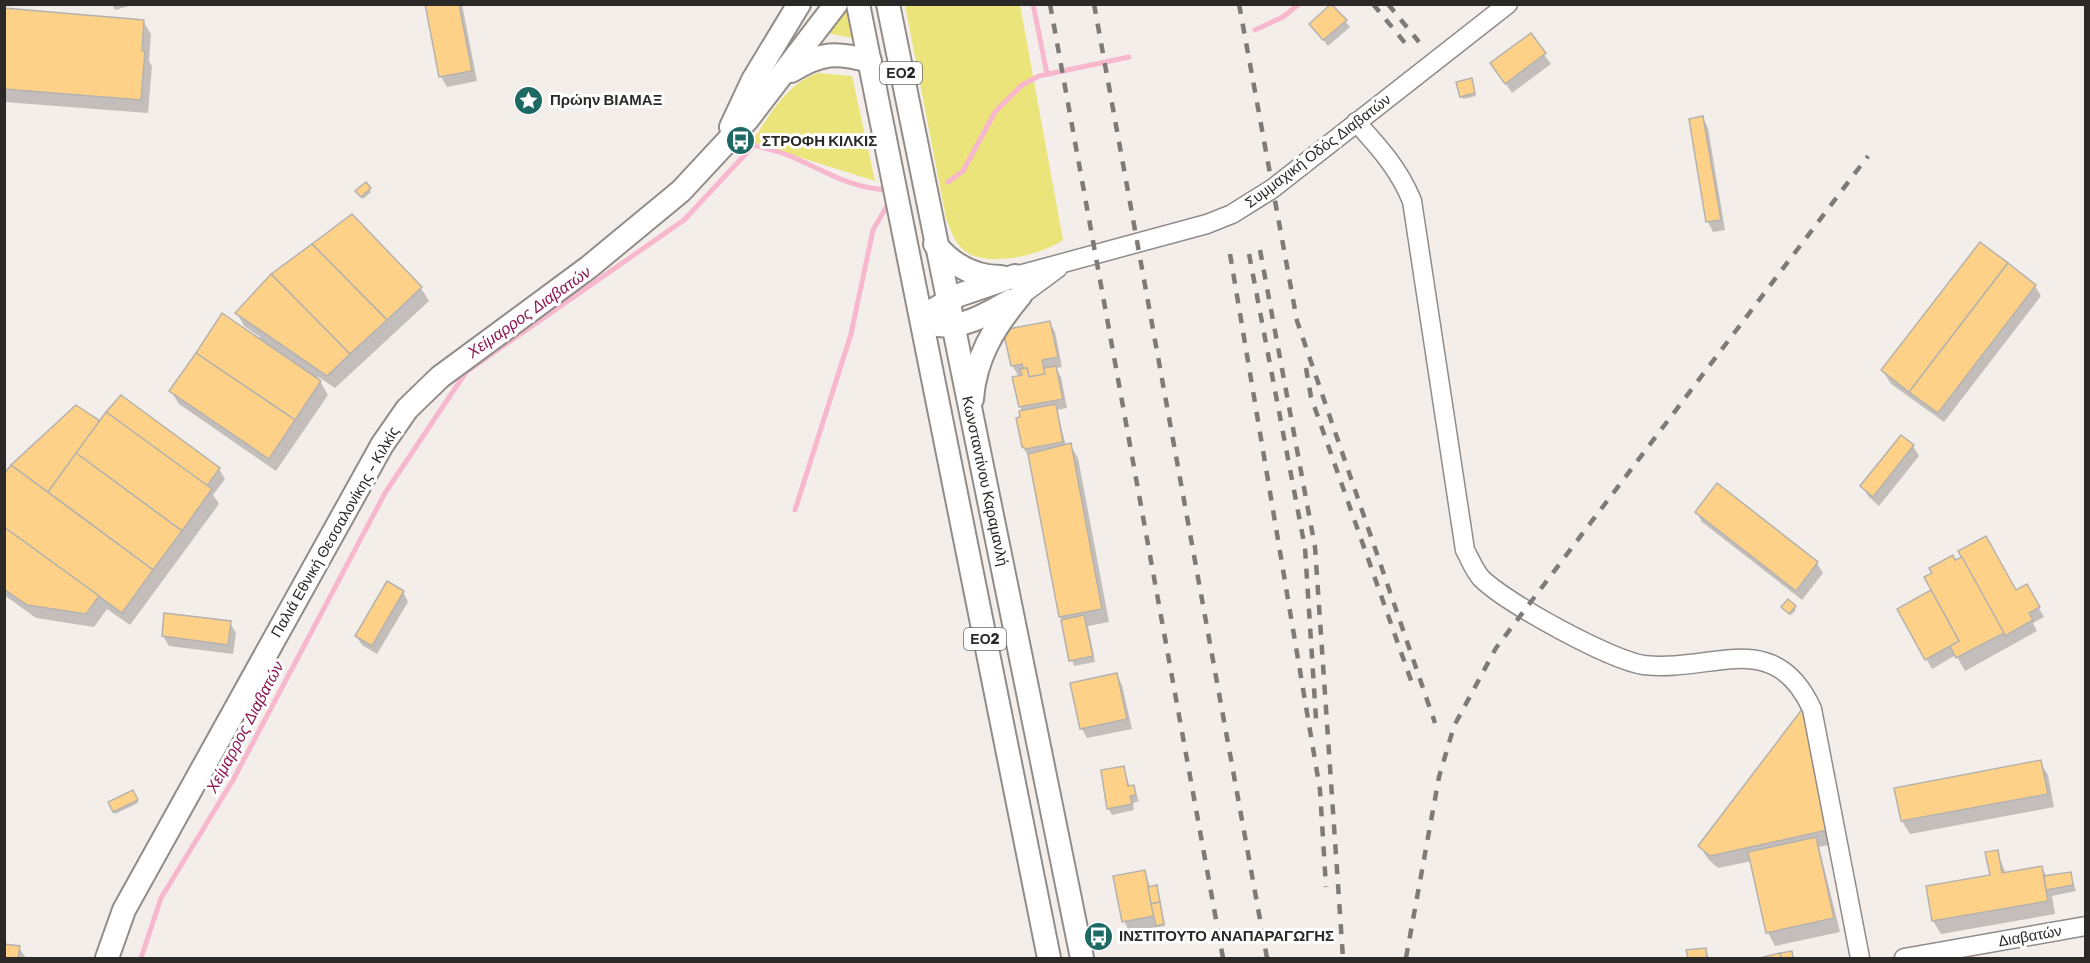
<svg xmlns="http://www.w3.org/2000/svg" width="2090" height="963" font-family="Rubik,sans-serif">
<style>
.green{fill:#eae47b}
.shadow{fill:#0003}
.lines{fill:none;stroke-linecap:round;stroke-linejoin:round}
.stream{stroke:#f7b8ce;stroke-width:5}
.building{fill:#fed189;stroke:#b5b2ad;stroke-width:1.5}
.minor-casing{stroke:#928c89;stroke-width:21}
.major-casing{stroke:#928c89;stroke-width:26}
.minor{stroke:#fff;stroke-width:18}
.major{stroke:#fff;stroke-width:22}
.rail{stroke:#7d7a77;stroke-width:4.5;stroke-dasharray:10 10;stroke-linecap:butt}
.labels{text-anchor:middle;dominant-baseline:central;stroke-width:6;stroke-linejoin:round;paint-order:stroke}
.shield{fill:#fff;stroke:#6b6968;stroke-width:1.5}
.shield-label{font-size:14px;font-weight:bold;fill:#2b2928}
.poi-label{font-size:15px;font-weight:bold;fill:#2b2928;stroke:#fff;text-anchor:start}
.street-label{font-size:15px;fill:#2b2928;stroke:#fff}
.water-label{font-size:16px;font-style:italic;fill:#8c1752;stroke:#fff}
</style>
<rect width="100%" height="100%" fill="#f4eeea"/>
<!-- green -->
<g class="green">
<path d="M905,5H1020L1063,240C1041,255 992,267 968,253C955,246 951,230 946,218Z"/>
<path d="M846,8L852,38L827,33Z"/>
<path d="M818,73L852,76L875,181L752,142C769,116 787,83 818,73Z"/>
</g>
<!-- shadow -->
<g class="shadow">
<path d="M112,4H136L115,10Z"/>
<path d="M426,4H462L477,81L447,87L441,77Z"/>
<path d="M1332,5L1350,27L1328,46L1311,24Z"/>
<path d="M4,10L143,21L151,34L149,61L152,66L148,113L4,102Z"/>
<path d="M1530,35L1551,64L1512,93L1492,63Z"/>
<path d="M1472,82L1476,96L1463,99L1461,96Z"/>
<path d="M1703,118L1708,128L1725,230L1713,232L1708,222L1690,120Z"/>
<path d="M366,184L371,192L363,199L359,194Z"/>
<path d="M2035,286L2041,296L1944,422L1891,384L1883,371Z"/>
<path d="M421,288L429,301L335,388L317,376L328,395L276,471L179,404L171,391L258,339L260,337L244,326L237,313Z"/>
<path d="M1049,322L1055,332L1062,367L1056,368L1061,377L1067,408L1057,410L1066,446L1070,445L1078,458L1109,622L1088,626L1095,662L1074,666L1060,616L1029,457L1023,447L1019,377L1012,365Z"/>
<path d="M76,407L99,422L219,469L225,479L213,495L219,504L130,625L107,609L94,627L36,618L4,595V476Z"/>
<path d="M1913,446L1919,456L1879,506L1868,496L1862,486Z"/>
<path d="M1718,485L1817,563L1823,573L1802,600L1702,522L1697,512Z"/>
<path d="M1955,562L2015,592L2032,596L2044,617L2033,623L2037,631L1965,671L1956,655L1932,669L1899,610L1933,591Z"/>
<path d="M403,592L408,602L377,654L362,645L356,636Z"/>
<path d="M1794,607L1796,610L1791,615L1784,609Z"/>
<path d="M230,623L236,633L233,654L169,646L163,636Z"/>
<path d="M1117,675L1122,685L1132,729L1087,738L1082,729Z"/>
<path d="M1806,706L1838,843L1819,847L1840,932L1775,946L1768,933L1752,861L1718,868L1708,859L1700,846Z"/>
<path d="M2040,762L2048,775L2054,807L1910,834L1902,821L1896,789Z"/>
<path d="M1123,767L1130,787L1133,786L1139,801L1133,803L1134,810L1112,815L1109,809Z"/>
<path d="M133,792L138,803L115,814L110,803Z"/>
<path d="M1997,852L2006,874L2042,868L2047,877L2070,873L2076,891L2052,896L2055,914L1941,934L1933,921L1991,876Z"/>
<path d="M1144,872L1151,888L1158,890L1165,926L1129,931L1124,921Z"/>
<path d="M4,946L19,948L26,958H4Z"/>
<path d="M1705,949L1709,958H1689L1688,952Z"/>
</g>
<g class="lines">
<!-- stream -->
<g class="stream">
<path d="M1033,4L1047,74"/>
<path d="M1255,30L1283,17L1299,4"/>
<path d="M948,182L963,171L995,112L1022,85L1039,76L1129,57"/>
<path d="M795,510L851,334L873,230L888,204"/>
<path d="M141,958L161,898L233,780L385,493L466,372L684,220L754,145C766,149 779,151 790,156C824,170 848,188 887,190V195"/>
</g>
</g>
<!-- building -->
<g class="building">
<path d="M425,4H459L472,71L439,77Z"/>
<path d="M1331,4L1347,20L1323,40L1309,24Z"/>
<path d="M4,8L144,20L142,51H145L141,100L4,89Z"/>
<path d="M1531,33L1546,53L1505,84L1490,63Z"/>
<path d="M1472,78L1475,93L1460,97L1456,82Z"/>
<path d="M1703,116L1721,220L1706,222L1689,119Z"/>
<path d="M366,182L371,188L361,197L355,191Z"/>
<path d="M352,214L422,287L387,320L312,244Z"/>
<path d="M1980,242L2008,263L1909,392L1881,370Z"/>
<path d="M312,244L387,320L350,354L271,274Z"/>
<path d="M2008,263L2036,285L1938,413L1909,392Z"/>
<path d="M271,274L350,354L327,376L235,313Z"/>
<path d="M222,313L321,381L295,420L196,353Z"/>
<path d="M1050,321L1058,357L1042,360L1045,374L1029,377L1027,368H1023L1022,364L1011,366L1003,330Z"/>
<path d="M196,353L295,420L269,459L169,391Z"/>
<path d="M1056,366L1063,399L1019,407L1012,377L1022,375L1020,369L1027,368L1029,377L1045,374L1044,368Z"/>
<path d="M121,395L220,468L207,486L106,412Z"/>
<path d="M1056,404L1063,442L1026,449L1022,447L1016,418L1020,417L1019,411Z"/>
<path d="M76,405L100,421L48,492L11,465Z"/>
<path d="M106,412L212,489L182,531L76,453Z"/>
<path d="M1901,435L1914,445L1873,497L1860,486Z"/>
<path d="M1071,443L1102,609L1059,617L1028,454Z"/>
<path d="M76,453L182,531L153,570L48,492Z"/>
<path d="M11,465L153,570L122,613L4,527V474Z"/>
<path d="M1717,483L1818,562L1796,591L1695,512Z"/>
<path d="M4,527L99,596L86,614L27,605L4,589Z"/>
<path d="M1986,536L2016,590L2027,584L2040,607L2029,613L2033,620L2005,636L1958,551Z"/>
<path d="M1953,555L1955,560L1962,557L2004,633L1956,658L1950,646L1959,641L1924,577L1932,573L1929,568Z"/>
<path d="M387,581L404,591L372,646L355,636Z"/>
<path d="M1931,590L1959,641L1925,660L1897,609Z"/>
<path d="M1788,599L1796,606L1789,614L1781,607Z"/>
<path d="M164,613L231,621L228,645L162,636Z"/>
<path d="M1084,615L1093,656L1069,661L1061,620Z"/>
<path d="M1117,673L1127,719L1080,729L1070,683Z"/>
<path d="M1806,704L1832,829L1710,856L1698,846Z"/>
<path d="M2041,760L2048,794L1901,821L1894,788Z"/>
<path d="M1124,766L1128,786L1134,785L1136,795L1130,796L1132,804L1107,809L1101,770Z"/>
<path d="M133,790L138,800L113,812L108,802Z"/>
<path d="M1816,837L1834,918L1766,933L1748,852Z"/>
<path d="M1998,850L2002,873L2042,866L2048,901L1932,921L1926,886L1990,875L1985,852Z"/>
<path d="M1145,870L1154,916L1122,922L1113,876Z"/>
<path d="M2071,872L2073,885L2046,890L2044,876Z"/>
<path d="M1157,885L1160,902L1151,904L1148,887Z"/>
<path d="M1160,902L1164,924L1156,926L1151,904Z"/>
<path d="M4,944L20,946L18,958H4Z"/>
<path d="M1706,948L1707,958H1688L1686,950Z"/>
<path d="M1792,951L1793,958H1781L1780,953Z"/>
<path d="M1780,953L1781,958H1763V957Z"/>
</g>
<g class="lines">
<defs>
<g id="minor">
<path d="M1356,122C1379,147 1399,169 1412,201L1465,550C1470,559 1474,570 1481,578C1506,603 1610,660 1644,665C1712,673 1774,626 1812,709L1860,958"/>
<path d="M1015,276L1207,224L1232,214L1272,189L1508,4"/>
<path d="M1020,296L1058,268"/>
<path d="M1904,958L2086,926"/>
</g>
<g id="major">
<path d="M858,4L1049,958"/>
<path d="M888,4C950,323 1018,640 1082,958"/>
<path d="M791,71C822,52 836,52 870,61"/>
<path d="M731,127L753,80L799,4"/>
<path d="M935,244C952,265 973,277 1001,277"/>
<path d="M933,310L959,295L1015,276"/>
<path d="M938,325C965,328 987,314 1010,301"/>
<path d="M972,399C975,358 994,327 1020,296"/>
<path d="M107,958L124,910L382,445L407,409L440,377L589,267L681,191L747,120L836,4"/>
</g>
</defs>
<!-- minor casing -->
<use href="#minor" class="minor-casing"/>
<!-- major casing -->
<use href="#major" class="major-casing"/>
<!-- minor -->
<use href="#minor" class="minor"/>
<!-- major -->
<use href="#major" class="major"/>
<!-- rail -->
<g class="rail">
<path d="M1050,4L1223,958"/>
<path d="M1094,4L1267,958"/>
<path d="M1239,4L1297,321L1435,723"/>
<path d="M1373,4L1410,49"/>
<path d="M1388,4L1419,42"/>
<path d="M1260,250L1315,547L1343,958"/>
<path d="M1230,254L1320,790L1326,887"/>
<path d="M1249,254L1305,548L1316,719"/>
<path d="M1306,368L1311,397L1414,689"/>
<path d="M1406,958L1439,777L1454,726L1496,648L1868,156"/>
</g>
</g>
<!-- icons -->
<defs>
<symbol id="sight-disc" viewBox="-11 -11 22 22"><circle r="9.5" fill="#1d6963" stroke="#fff"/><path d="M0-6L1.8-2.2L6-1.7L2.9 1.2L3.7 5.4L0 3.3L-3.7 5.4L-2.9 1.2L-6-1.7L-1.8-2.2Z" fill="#fff"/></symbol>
<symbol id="bus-disc" viewBox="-11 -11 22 22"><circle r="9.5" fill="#1d6963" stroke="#fff"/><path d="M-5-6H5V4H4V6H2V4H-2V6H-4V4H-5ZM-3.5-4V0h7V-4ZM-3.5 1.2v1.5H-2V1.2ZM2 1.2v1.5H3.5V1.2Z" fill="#fff"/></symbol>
</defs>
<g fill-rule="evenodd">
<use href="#sight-disc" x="512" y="84" width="33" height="33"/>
<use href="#bus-disc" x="724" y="124" width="33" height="33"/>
<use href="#bus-disc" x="1082" y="920" width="33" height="33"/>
</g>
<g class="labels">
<!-- shield labels -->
<g class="shield">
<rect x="880" y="62" width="42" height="22" rx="4.5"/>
<rect x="964" y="628" width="42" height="22" rx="4.5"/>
</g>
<g class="shield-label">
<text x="901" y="73">ΕΟ2</text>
<text x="985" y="639">ΕΟ2</text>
</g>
<!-- poi labels -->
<g class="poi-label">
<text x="550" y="100">Πρώην ΒΙΑΜΑΞ</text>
<text x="762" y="141">ΣΤΡΟΦΗ ΚΙΛΚΙΣ</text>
<text x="1119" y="936">ΙΝΣΤΙΤΟΥΤΟ ΑΝΑΠΑΡΑΓΩΓΗΣ</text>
</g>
<!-- street labels -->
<g class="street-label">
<text transform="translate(1318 151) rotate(-37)">Συμμαχική Οδός Διαβατών</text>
<text transform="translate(985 481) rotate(78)">Κωνσταντίνου Καραμανλή</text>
<text transform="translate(335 532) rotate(-60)">Παλιά Εθνική Θεσσαλονίκης - Κιλκίς</text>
<text transform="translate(2030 936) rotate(-10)">Διαβατών</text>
</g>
<!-- water labels -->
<g class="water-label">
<text transform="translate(529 312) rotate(-35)">Χείμαρρος Διαβατών</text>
<text transform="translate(245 727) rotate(-62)">Χείμαρρος Διαβατών</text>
</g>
</g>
<!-- border -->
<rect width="2090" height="963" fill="none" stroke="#2b2928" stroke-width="12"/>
</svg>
